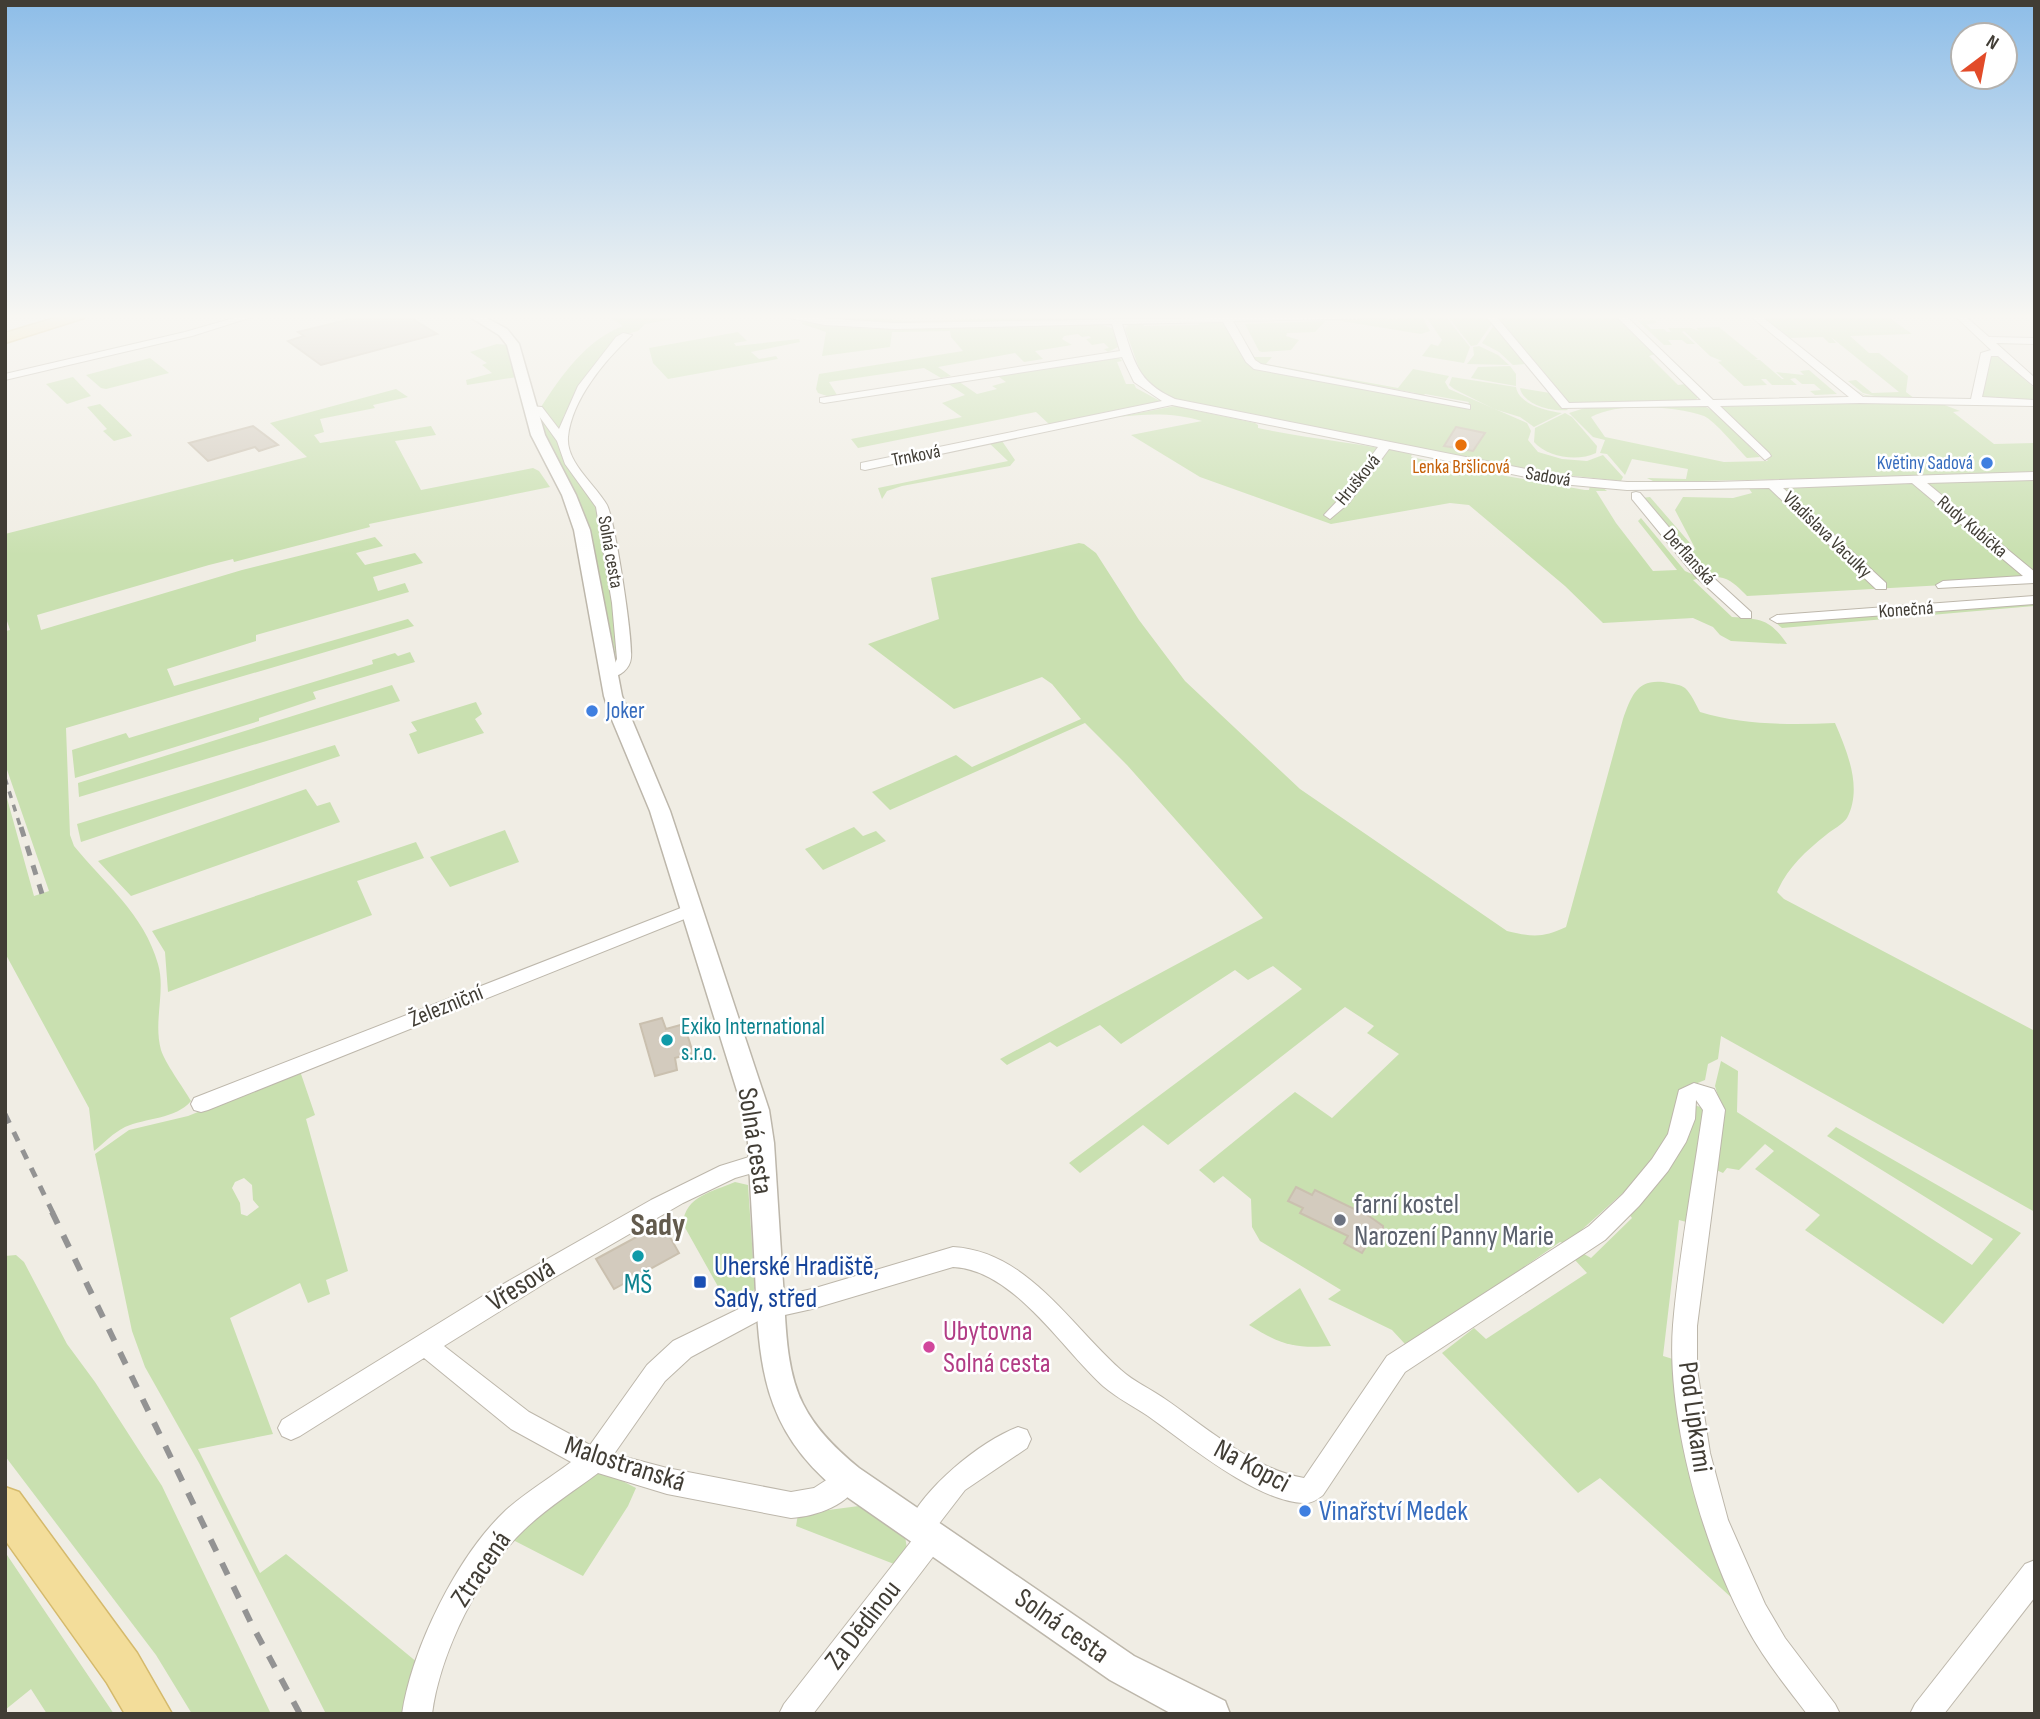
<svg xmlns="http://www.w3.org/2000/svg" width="2040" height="1719" font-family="'Sofia Sans Condensed',sans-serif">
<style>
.green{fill:#c9e0b0;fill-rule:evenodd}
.building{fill:#d3cbbe;stroke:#cac0af;stroke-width:2}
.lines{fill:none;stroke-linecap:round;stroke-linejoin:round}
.minor-casing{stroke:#bdb7ab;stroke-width:2}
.tertiary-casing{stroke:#bdb7ab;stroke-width:3}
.primary-casing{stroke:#d5ba6c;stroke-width:3}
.minor{fill:#fff;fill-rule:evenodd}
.tertiary{fill:#fff;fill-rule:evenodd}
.primary{fill:#f3dd9a;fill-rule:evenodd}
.rail-far2{stroke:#939393;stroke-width:3.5;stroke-dasharray:7 7;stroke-linecap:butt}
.rail-far1{stroke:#939393;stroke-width:5;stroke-dasharray:10 10;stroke-linecap:butt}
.rail{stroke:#939393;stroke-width:6;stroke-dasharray:13 13;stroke-linecap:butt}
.food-dot{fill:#e8710a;stroke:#fff;stroke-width:2.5}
.shop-dot{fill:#3f7fe0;stroke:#fff;stroke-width:2.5}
.culture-dot{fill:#0f9aa8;stroke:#fff;stroke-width:2.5}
.worship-dot{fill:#6b7280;stroke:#fff;stroke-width:2.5}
.transit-dot{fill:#1a4fb4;stroke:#fff;stroke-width:2.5}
.hotel-dot{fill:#d1479c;stroke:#fff;stroke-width:2.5}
.labels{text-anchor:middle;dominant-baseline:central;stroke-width:5;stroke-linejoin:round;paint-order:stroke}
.far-street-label{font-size:19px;fill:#413d35;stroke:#fff}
.far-shop-label{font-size:19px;fill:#366cbe;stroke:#fff;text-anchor:end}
.far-food-label{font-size:19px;fill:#c56008;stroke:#fff}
.shop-label{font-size:23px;fill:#366cbe;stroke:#fff;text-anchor:start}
.street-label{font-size:23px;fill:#413d35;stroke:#fff}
.culture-label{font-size:23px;fill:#0d838f;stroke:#fff;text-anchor:start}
.near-street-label{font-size:28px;fill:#413d35;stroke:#fff}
.near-worship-label{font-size:28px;fill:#5b616d;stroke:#fff;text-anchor:start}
.near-transit-label{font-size:28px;fill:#164399;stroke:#fff;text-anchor:start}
.near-culture-label{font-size:28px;fill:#0d838f;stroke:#fff}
.near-hotel-label{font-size:28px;fill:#b23c85;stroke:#fff;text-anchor:start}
.near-shop-label{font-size:28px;fill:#366cbe;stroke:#fff;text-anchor:start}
.near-quarter-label{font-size:32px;font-weight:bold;fill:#635b4d;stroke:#fff}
</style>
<rect width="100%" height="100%" fill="#f0ede4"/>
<!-- green -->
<g class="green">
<path d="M622,315H698L645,324L638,331L622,335L564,415L560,435L541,407C562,375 586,340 623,326L610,317Z"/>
<path d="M790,315H843L911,321L1114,315H1245L901,325Z"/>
<path d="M1414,315L1422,317L1430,331L1421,334L1335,320L1398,319L1397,316Z"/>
<path d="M1492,315H1615L1655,354L1649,356L1678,385L1686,384L1699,397L1695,400L1564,403Z"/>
<path d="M1759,315H1886L1912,334L1850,336L1869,353H1879L1908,376L1906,392L1915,399L1867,397L1849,387L1865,395L1875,396L1863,393L1848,381L1856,380L1872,393L1899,392L1831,337L1836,343H1829L1823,337L1789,338Z"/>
<path d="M1489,317L1493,322L1477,345L1471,346L1449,318Z"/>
<path d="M1427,318H1447L1470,347L1464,363L1422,356L1431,344L1438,346L1442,340Z"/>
<path d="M1637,320H1654L1657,323L1646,324L1651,329H1664L1667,332H1671L1668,328H1691L1699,331L1696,328L1719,327L1758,359L1754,360H1760L1782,379H1784L1776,372L1804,375L1800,371L1809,370L1837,394L1815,395L1810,391L1821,390L1814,384H1802L1795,378L1790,379L1797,385H1772L1766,379H1761L1767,385L1744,386L1718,362L1722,361L1710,356L1684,331L1682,332L1695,344H1687L1682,340H1668L1672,345H1664Z"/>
<path d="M1198,321L1226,324L1243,358L1255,369L1466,408L1469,402L1425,394L1422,397L1415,396V393L1258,364L1254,357H1272L1266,364L1398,388L1413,369L1449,376L1445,382L1449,389L1527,423L1531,431L1528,440L1538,452L1562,459L1587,461L1603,455L1623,477L1621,481L1547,473L1172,399L1150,387L1140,371L1125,329L1128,325L1142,322L1144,326L1199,325Z"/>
<path d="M1325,321L1315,332L1287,333L1286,336L1299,340L1291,350L1262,352L1259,351L1245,324Z"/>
<path d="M803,322L872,329L1099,324L1115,329L1118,347L1108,352L1104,349L1109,348L1104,343L1092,345L1086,339L1091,338L1089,336L1082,337L1078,334L1064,336L1062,339L1072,345L1035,351L1043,359L1024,362L1015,353L938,367L951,376L941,378L924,368L829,382L837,395L830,397L818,393L816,389L819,374L963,351L951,337L950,331L892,332L890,347L822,356L826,332L802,324Z"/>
<path d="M1494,325L1526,364L1513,365L1499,352L1482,343Z"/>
<path d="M738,332L747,341L734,343L736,346L799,339L800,342L751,352L759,359L776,356L778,359L668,379L653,363L649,348Z"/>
<path d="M497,344L508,345L517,377L467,385L466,380L492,373L482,365L487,363L470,352Z"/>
<path d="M1479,346L1498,355L1509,365L1467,364L1474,355L1473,347Z"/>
<path d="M1991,355L2000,357L2035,389V401L1980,398Z"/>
<path d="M1118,357L1122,361L1117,362L1126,384H1134L1136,388L1160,401L1158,403L1050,425L1036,412L858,448L851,439L962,417L942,403L965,395L947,383L958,381L977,394L997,389L992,386L1006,382L995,374Z"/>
<path d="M150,358L169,373L106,389L101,388L86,375Z"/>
<path d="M1510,366L1516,374V386L1471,378L1478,367Z"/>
<path d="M73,377L91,396L67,404L46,384Z"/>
<path d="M1452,377L1516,387C1519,405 1548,411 1562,413L1534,427L1520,417L1494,409L1454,389L1449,385Z"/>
<path d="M1520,388L1550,393L1568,410C1553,412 1523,405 1520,388Z"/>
<path d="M396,389L408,397L373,405L375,408L320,419L324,432L314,435L320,443L431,426L436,435L395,441L421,490L533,468L539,471L550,487L369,524L370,527L234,562L233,559L209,565L37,615L41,630L242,570L375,537L383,546L356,553L365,565L415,553L423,563L373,577L378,591L405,583L409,592L256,635V641L167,669L174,686L408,619L414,626L66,728L70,835L74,846C105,884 144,914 158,964C166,991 153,1021 161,1050C165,1063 183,1087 191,1101C176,1119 145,1118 125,1127C113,1133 104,1143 94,1151L89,1108L5,953V791L34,896L49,891L5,764V631L10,630L5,615V534L307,457L270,423Z"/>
<path d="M1816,403L1942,404L1960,411L1953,412L1994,444L2035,443V580L1747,596C1740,589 1733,581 1723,578C1716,576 1712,577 1706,574L1642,498L1650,497L1696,550L1675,510L1683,497L1733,498L1752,493L1748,487L1797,479L1655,482L1647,478L1686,479L1688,469L1632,459L1625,475L1607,454L1600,453L1605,440L1593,437L1569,413L1588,407L1704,406L1715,412L1760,457L1747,458C1737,448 1715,421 1704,416C1674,406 1619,402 1591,417L1605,437L1724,462L1768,461L1713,406Z"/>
<path d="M100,404L131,434L132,436L114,441L103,431L107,429L87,407Z"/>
<path d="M1175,406L1255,423L1258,425V428C1310,439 1360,443 1412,454L1411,457L1464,468L1466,465L1473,467L1472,470L1585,490H1589L1590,486L1602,487L1607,491H1596L1616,523L1653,571L1677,570L1638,521L1641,518L1685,571L1701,578L1693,580L1732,617C1761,619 1770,619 1787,644L1731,641L1720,635L1713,627L1693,618L1603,623L1565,586L1469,505L1450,503L1331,524L1200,477L1131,435L1202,421C1142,402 1063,429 1002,441L1015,460L1010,466L902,486L887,491L882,499L878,488L1008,461L988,442Z"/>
<path d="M1565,413L1572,417L1597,446L1596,453C1577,462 1547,457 1534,442L1535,428Z"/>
<path d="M539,414L598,504L609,564L618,665L584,512L551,449Z"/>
<path d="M1079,543L1084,544L1096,553L1139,620L1185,681L1300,789L1507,931C1532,937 1543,938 1566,927L1623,719C1632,694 1638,677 1669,683C1674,684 1681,685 1685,688C1691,693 1696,705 1700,712C1743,725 1790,725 1835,723C1847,751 1863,788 1847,818C1843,824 1832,830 1826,835C1805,852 1788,867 1777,892L1784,899L2035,1031V1212L1721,1036L1718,1059L1708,1064L1705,1080L1690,1086L1655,1164L1566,1244L1560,1242L1479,1298L1405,1344L1392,1330L1328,1299L1341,1290L1260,1241L1252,1227L1251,1199L1223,1176L1214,1183L1199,1170L1295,1092L1332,1118L1399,1054L1367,1033L1374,1026L1345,1007L1168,1145L1143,1125L1080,1173L1069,1163L1302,989L1273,966L1248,980L1235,970L1121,1044L1100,1025L1057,1047L1050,1042L1007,1065L1000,1059L1263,918L1127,765L1085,723L890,810L872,792L956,755L972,767L1081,719L1052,684L1042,677L954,709L868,644L939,619L931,578Z"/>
<path d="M2035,601V606L1782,628L1776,623Z"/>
<path d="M410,652L415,662L313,692L316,699L259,718V721L75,778L72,750L126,733L129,738L373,664L372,660L395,653L398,656Z"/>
<path d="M392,685L400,701L79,797L78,783Z"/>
<path d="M476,702L482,714L475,719L484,733L418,754L409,734L417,731L411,722Z"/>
<path d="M335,745L340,756L81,842L77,824Z"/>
<path d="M306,789L317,806L330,802L340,822L131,896L98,861Z"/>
<path d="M854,827L863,836L876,831L886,841L823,870L805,849Z"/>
<path d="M505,830L519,862L450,887L430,857Z"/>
<path d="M416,842L424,858L357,881L372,915L168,992L165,952L152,931Z"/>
<path d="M1721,1061L1738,1071L1737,1112L1972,1265L1993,1239L1827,1136L1836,1127L2021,1233L1943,1324L1805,1230L1820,1215L1755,1169L1774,1151L1765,1144L1739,1170L1727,1168L1723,1173L1712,1168L1720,1103L1715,1086Z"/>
<path d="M300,1071L315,1115L306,1119L348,1271L326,1280L330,1294L308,1303L300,1283L230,1318L273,1434L198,1449L260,1573L286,1554L418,1663L407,1714H326L199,1463L145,1367L132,1331L95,1154L129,1130L188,1116ZM244,1178L252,1185L253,1200L259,1207L247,1216L241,1214L240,1203L232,1188L235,1182Z"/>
<path d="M1694,1105L1707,1109L1690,1223L1679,1220L1663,1356L1676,1360L1733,1599L1600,1478L1578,1493L1442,1353L1474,1328L1486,1339L1587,1273L1575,1260L1584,1254L1591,1258L1632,1218L1628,1213Z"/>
<path d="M735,1182L748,1185L755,1288L750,1296L739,1301L725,1299L683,1224C685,1196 712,1192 735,1182Z"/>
<path d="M16,1255L24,1262L67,1344L95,1382L162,1486L271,1714H192L156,1655L5,1456V1256Z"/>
<path d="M1300,1288L1331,1346C1295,1349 1279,1344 1249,1325Z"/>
<path d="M605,1472L636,1488L628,1506L583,1576L513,1540C536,1518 572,1473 605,1472Z"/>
<path d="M859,1506L905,1536L907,1549L903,1562L894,1564L796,1526L798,1514Z"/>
<path d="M5,1552L114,1714H47L31,1689L5,1710Z"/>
</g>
<!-- building -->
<g class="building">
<path d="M367,315H406L437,334L321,365L288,341L304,336L298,332Z"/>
<path d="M253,426L278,445L259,451L255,447L208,461L189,443Z"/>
<path d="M1456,427L1485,433L1473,451L1444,446Z"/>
<path d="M662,1018L666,1029L684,1024L693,1053L675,1058L677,1070L655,1076L640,1024Z"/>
<path d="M1296,1187L1312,1195L1315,1190L1369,1216L1383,1226V1237L1376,1242L1368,1243L1362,1253L1344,1243L1348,1236L1300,1213L1303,1208L1288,1201Z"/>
<path d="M662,1223L679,1253L614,1289L596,1259Z"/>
</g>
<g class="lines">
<defs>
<g id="minor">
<path d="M244,315H258L192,336L5,380V374L185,332Z"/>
<path d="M775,315L895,323L1390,315L1385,318L1233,321L1255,360L1261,364L1466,404L1470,405V409L1254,369L1246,362L1223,322L1122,324C1135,362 1136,381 1175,399L1561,476L1627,482H1715L2035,472V480L1927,483L2035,572V583L1938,588L1936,585L1943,581L2023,576L1912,483L1783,488L1886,583V589H1876L1769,488L1627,490L1561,484L1389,449L1349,503L1330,519L1324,515L1341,497L1378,447L1172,405L865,470L861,469V463L1162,401L1134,382L1122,357L824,403L820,402V398L1120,351L1112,324L895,329L825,325Z"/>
<path d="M1485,315H1495L1569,403L1701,400L1615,315H1625L1713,400L1849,397L1749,315H1760L1863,397L1971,399L1981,353L1991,350L1954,315H1964L1989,337L2035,338V344L1996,343L2035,378V387L1998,356H1991L1982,397L2035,400V406L1860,403L1720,406L1769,453L1771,456L1765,460L1708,406L1562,408Z"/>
<path d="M623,333L632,335C605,360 572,399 568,437C566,463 596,485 607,505C615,521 633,638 631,658C630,669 620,676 610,678L603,674L614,665L617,659L612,603L596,507L565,464L557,441L539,416L525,409L531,406L542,407L559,429L578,386L616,337Z"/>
<path d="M1636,492L1640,493L1705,570L1751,612V618H1741L1695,576L1632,499V493Z"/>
<path d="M2035,596V604L1777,623L1770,619L1777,615Z"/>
<path d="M691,904L697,906L700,910L697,914L208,1110L201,1112L194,1110L191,1104L194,1098Z"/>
<path d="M1694,1083L1714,1089L1725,1110L1697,1326V1369L1710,1453L1728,1520L1765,1604L1785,1638L1835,1704L1840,1714H1807C1785,1685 1763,1658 1746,1626C1703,1546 1666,1417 1673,1325C1679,1254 1693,1181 1703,1110L1696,1100L1695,1119L1686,1142L1668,1171L1639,1206L1605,1240L1405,1372L1323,1495C1318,1499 1311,1504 1304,1503C1257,1502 1186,1443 1148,1416C1133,1406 1117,1398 1103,1386C1061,1348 1014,1270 953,1267L812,1309L758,1321L691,1357L665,1381L614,1454L667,1468L791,1492L814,1488L848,1466L857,1470L861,1479C850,1505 817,1516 791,1518L667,1494L598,1473C574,1491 547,1508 525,1529C480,1571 440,1653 432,1714H402C412,1648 457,1556 506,1510C526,1492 550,1478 571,1462L511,1429L424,1358L300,1436L291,1440L282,1436L278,1428L282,1420L491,1291L651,1200L720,1166L762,1153L770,1156L773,1162L770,1168L735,1178L683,1203L550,1280L444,1346L529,1412L590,1445L647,1365L673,1341L753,1302L812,1289L953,1247C1027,1251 1070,1325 1121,1370C1134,1382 1151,1389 1165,1399C1207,1428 1253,1469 1304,1478L1387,1356L1589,1226L1623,1194L1652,1159L1668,1134L1679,1090Z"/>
<path d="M1018,1427L1027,1430L1031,1439L1027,1448L965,1490L938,1525L946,1536L942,1545L813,1714H779L784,1704L913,1539L906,1528C922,1489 979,1442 1018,1427Z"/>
<path d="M2035,1560V1597L1944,1714H1910L1915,1704L2025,1564Z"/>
</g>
<path id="tertiary" d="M467,315H481L507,329L519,344L545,435L576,495L590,530L622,696L670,811L769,1110L774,1143C777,1190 780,1236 783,1283C786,1322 785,1368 803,1404C816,1430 837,1450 859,1468L1134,1656L1225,1701L1230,1714H1172L1110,1680L837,1490C761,1427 759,1363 755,1272C753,1229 750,1186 748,1143L743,1110L650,811L610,715L604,696L574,530L562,495L531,435L507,345L499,335Z"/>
<g id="primary">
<path d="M65,315H86L84,318L5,343V333Z"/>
<path d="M5,1487L19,1492L137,1653L172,1714H125L107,1683L5,1540Z"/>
</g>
</defs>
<!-- minor casing -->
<use href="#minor" class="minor-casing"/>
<!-- tertiary casing -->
<use href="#tertiary" class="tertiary-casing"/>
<!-- primary casing -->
<use href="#primary" class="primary-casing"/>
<!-- minor -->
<use href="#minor" class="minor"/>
<!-- tertiary -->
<use href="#tertiary" class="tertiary"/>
<!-- primary -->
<use href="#primary" class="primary"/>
<!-- rail-far2 -->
<path class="rail-far2" d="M5,778L21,829"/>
<!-- rail-far1 -->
<g class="rail-far1">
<path d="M21,827L42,894"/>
<path d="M5,1114L53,1213"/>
</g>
<!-- rail -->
<path class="rail" d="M52,1212L252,1625L300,1714"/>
</g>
<!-- sky -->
<linearGradient id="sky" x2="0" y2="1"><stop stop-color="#8dbde8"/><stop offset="0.57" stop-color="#f8f7f3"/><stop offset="1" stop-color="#f8f7f3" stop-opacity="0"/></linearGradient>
<rect width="2040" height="555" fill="url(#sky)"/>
<!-- markers -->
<circle class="food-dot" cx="1461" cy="445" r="7"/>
<g class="shop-dot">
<circle cx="1987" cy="463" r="7"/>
<circle cx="592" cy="711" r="7"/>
<circle cx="1305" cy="1511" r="7"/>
</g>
<g class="culture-dot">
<circle cx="667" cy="1040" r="7"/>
<circle cx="638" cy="1256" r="7"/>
</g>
<circle class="worship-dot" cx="1340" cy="1220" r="7"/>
<rect class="transit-dot" x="693" y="1275" width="14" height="14" rx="3.5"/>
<circle class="hotel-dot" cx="929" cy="1347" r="7"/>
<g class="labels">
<!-- far-street labels -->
<g class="far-street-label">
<text transform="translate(916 456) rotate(-11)">Trnková</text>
<text transform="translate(1548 477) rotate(10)">Sadová</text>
<text transform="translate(1358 480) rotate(-51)">Hrušková</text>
<text transform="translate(1972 527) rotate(40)">Rudy Kubíčka</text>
<text transform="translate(1827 535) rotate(44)">Vladislava Vaculky</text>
<text transform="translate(610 552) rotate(80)">Solná cesta</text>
<text transform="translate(1689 557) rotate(48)">Derflanská</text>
<text transform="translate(1906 610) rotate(-4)">Konečná</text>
</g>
<!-- far-shop labels -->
<g class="far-shop-label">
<text x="1973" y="463">Květiny Sadová</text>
</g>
<!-- far-food labels -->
<g class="far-food-label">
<text x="1461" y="467">Lenka Bršlicová</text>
</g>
<!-- shop labels -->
<g class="shop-label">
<text x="606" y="711">Joker</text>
</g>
<!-- street labels -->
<g class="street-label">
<text transform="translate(446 1006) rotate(-22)">Železniční</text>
</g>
<!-- culture labels -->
<g class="culture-label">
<text x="681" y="1027">Exiko International<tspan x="681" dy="26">s.r.o.</tspan></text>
</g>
<!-- near-street labels -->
<g class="near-street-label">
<text transform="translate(755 1141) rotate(81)">Solná cesta</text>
<text transform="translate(521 1285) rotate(-32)">Vřesová</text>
<text transform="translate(1695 1417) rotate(82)">Pod Lipkami</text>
<text transform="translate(625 1464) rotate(18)">Malostranská</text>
<text transform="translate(1252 1466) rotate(28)">Na Kopci</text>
<text transform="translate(481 1569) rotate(-56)">Ztracená</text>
<text transform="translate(863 1625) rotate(-52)">Za Dědinou</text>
<text transform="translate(1062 1626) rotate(35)">Solná cesta</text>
</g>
<!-- near-worship labels -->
<g class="near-worship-label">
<text x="1354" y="1204">farní kostel<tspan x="1354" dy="32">Narození Panny Marie</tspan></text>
</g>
<!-- near-transit labels -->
<g class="near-transit-label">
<text x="714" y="1266">Uherské Hradiště,<tspan x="714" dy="32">Sady, střed</tspan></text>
</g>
<!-- near-culture labels -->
<g class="near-culture-label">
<text x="638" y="1284">MŠ</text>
</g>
<!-- near-hotel labels -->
<g class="near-hotel-label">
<text x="943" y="1331">Ubytovna<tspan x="943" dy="32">Solná cesta</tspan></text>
</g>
<!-- near-shop labels -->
<g class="near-shop-label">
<text x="1319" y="1511">Vinařství Medek</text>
</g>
<!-- near-quarter labels -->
<g class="near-quarter-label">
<text x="658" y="1225">Sady</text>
</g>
</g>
<!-- border -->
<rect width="2040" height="1719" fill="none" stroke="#413d35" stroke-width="14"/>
<!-- north arrow -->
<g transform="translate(1984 56) rotate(32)"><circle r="33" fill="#ffffff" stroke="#b3b1ae" stroke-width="2"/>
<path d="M0-5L12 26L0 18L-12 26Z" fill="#e24b29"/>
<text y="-10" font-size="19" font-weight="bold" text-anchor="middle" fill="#413d35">N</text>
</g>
</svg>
